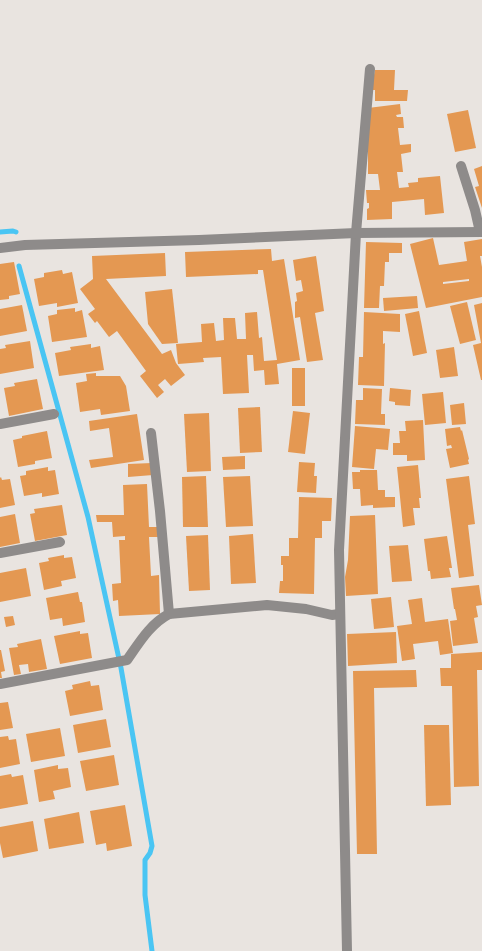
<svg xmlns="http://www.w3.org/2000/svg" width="482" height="951" font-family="Overpass,sans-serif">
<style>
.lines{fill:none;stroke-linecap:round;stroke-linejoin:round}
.stream{stroke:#4ac5f3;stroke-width:5}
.building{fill:#e49852;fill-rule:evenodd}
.minor{stroke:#8e8b8a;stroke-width:10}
.tertiary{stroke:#8e8b8a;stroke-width:10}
</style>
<rect width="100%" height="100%" fill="#e9e4e0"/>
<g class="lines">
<!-- stream -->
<g class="stream">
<path d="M0,232L13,231L16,232"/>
<path d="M19,266L88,517L121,668L152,846L150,853L145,860V895L152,951"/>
</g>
</g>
<!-- building -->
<g class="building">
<path d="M375,70H395L394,90H408L407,101H375V90H371Z"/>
<path d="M400,104L401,114L396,115L397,117H403L404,128H398L400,145L411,144V152L401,154L403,172H397L399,188L409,187L408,183L418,182V178L440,176L444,213L425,215L424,199L392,202V219L367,220V209L369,208V203H367L366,190H380L378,174H368V108Z"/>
<path d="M468,110L476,148L455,152L447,114Z"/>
<path d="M482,166V208L475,187L479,186L474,169Z"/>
<path d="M433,238L439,265L467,261L464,242L482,239V256H480L482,267V297L426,308L410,244ZM469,279V281L443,284V282Z"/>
<path d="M366,242L402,243V253H389V262H385L384,286H380L379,308H364Z"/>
<path d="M271,249L272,261L284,259L300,360L277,364L279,384L265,385L264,370L254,371L253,355H247L249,393L223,394L221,357L203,358L204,362L178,364L176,344L202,342L201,324L214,323L216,341L224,340L223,318H235L237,339H246L245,313L257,312L259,338L262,337L264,361L277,360L263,270H258V274L186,277L185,252Z"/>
<path d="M165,253L166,276L106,279L162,354L171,350L176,363L185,375L171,386L165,379L158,385L164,392L157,398L140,376L146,371L117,331L109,337L97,321L95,323L88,314L95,309L80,289L93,279L92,256Z"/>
<path d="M316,256L324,311L315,313L323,360L307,362L300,317L295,318V302L297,301L296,293L303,291L301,280L296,281L293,260Z"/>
<path d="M14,262L20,294L9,296V299L0,300V264Z"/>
<path d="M62,270L63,274L72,272L78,303L57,307V303L39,306L34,279L44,277V273Z"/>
<path d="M172,289L178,343L162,344L148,324L145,292Z"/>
<path d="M417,296L418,308L384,311L383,298Z"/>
<path d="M467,302L476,340L460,344L450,306Z"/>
<path d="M482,303V380H481L473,345L481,343L474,305Z"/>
<path d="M22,305L27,331L0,336V309Z"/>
<path d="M75,308V312L82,310L87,337L52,342L48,316L57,314V310Z"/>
<path d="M419,311L427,353L413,356L405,314Z"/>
<path d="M364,312L400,314V332L383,331V344L385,343L384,386L358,385L359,357H363Z"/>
<path d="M30,341L34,368L0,374V349L6,348L5,345Z"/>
<path d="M91,344V348L100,346L104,370L59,376L55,353L71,350L70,347Z"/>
<path d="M454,347L458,376L440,378L436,350Z"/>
<rect x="292" y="368" width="13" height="38"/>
<path d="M96,373V376H120L126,386L130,411L101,415L100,409L80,412L76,383L87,381L86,374Z"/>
<path d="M37,379L43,409L9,416L4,388L15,386L14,383Z"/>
<path d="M363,388L382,389L381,414H385V425L355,424L356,400H363Z"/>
<path d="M390,388L411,390L410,406L395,405V402L389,401Z"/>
<path d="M443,392L446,423L425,425L422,394Z"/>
<path d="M464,403L466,424L452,425L450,405Z"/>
<path d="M260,407L262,452L240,453L238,408Z"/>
<path d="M293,411L310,413L305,454L288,452Z"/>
<path d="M209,413L211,471L187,472L184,414Z"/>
<path d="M137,414L144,460L91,468L89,460L113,457L109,428L90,431L89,421Z"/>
<path d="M423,420L425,460L407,461V455H393V443H400L399,431H406L405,421Z"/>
<path d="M355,426L390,429L388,450L376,449L374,469L352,467Z"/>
<path d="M460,427L461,431L462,430L469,459L468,460L469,464L450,468L446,449L452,448L451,445L447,446L445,429Z"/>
<path d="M47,431L52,458L35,461V464L18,467L13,440L22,438V436Z"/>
<path d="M245,456V469L223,470L222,457Z"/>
<path d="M299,462L315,463L314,476H317L316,493L297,492Z"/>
<path d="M152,463L153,475L128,477V464Z"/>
<path d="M418,465L421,498H419L420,508H413L415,525L403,527L397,467Z"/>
<path d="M48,467V471L55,470L59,494L42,497V493L24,496L20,476L26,475V471Z"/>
<path d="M360,470H377L378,490H385V497H395V507L373,508V505L361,506L360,489H353L352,472H360Z"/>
<path d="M206,476L208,527H183L182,477Z"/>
<path d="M250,476L253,526L226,527L223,477Z"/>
<path d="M469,476L475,524L468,525L474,576L459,578L446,479Z"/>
<path d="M1,477L2,480L10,479L15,505L0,508V478Z"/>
<path d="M147,484L149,527H157L158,537H149L151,576L159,575L160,614L119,616L118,600L113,601L112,584L121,583L119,540H125V536L113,537L112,522H97L96,515H124L123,485Z"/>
<path d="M299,497L332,498L331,521H322V538H315L314,594L279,593L280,581H283V565H281V556H289V538H298Z"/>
<path d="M62,505L67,535L35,541L30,514L35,513L34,509Z"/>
<path d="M15,514L20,543L0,547V517Z"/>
<path d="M375,515L378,594L346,596L345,577L348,560L350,516Z"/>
<path d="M253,534L256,583L231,584L229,536Z"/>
<path d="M208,535L210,590L189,591L186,536Z"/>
<path d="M447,536L452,568H449L451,577L431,579L430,571H428L424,539Z"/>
<path d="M408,545L412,581L392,582L389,546Z"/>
<path d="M64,555V558L72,557L76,578L61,581L62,586L44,590L39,563L49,561L48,558Z"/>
<path d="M26,568L31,596L0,602V573Z"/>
<path d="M479,585L482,605L476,606L478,617L474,618L478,643L453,646L450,621L457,620L455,609H454L451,588Z"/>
<path d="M78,592L80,602H82L85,622L63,626L62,618L50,620L46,598Z"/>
<path d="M391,597L394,627L374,629L371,599Z"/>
<path d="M422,598L425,622L448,619L453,653L440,655L438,641L413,644L415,659L402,661L397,626L412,624L408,600Z"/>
<path d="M13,616L15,625L6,627L4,617Z"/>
<path d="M80,631V634L88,633L92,658L60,664L54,636Z"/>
<path d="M396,632L397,663L348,666L347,634Z"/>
<path d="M41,639L47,669L29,672L28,664L19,665L21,674L14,675L9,648L18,647L17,644Z"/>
<path d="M0,650H1L5,671L1,672L2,678H0Z"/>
<path d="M482,652V670H477L479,786L454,787L452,686H441L440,668H451V654Z"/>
<path d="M416,670L417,687L374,688L377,854H357L353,671Z"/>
<path d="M90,681L91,686L99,685L103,710L70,716L65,691L73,689L72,685Z"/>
<path d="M8,702L13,728L0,730V703Z"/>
<path d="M106,719L111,747L78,753L73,725Z"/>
<path d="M424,725H449L451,805L426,806Z"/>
<path d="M60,728L65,756L31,762L26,734Z"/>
<path d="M8,736L9,740L16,739L20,764L0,768V737Z"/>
<path d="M114,755L119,785L86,791L80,761Z"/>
<path d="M58,765V769L68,768L71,787L53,791L55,799L39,802L34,770Z"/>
<path d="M11,774L12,777L23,775L28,804L0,809V776Z"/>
<path d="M125,805L132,846L107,851L106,843L96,845L90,811Z"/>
<path d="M79,812L84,843L49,849L44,819Z"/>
<path d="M33,821L38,851L3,858L0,843V827Z"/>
</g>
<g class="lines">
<!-- minor -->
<g class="minor">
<path d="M461,166L475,210L480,232"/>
<path d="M0,424L54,414"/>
<path d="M151,433L160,511L169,614"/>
<path d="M0,553L60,542"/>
<path d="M0,684L127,660C139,643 150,624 169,614L267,605L306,609L332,615L339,614"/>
<path d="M347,951L339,550L356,233L370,69"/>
</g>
<!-- tertiary -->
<path class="tertiary" d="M0,248L25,245L199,240L356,233L482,232"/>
</g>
</svg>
